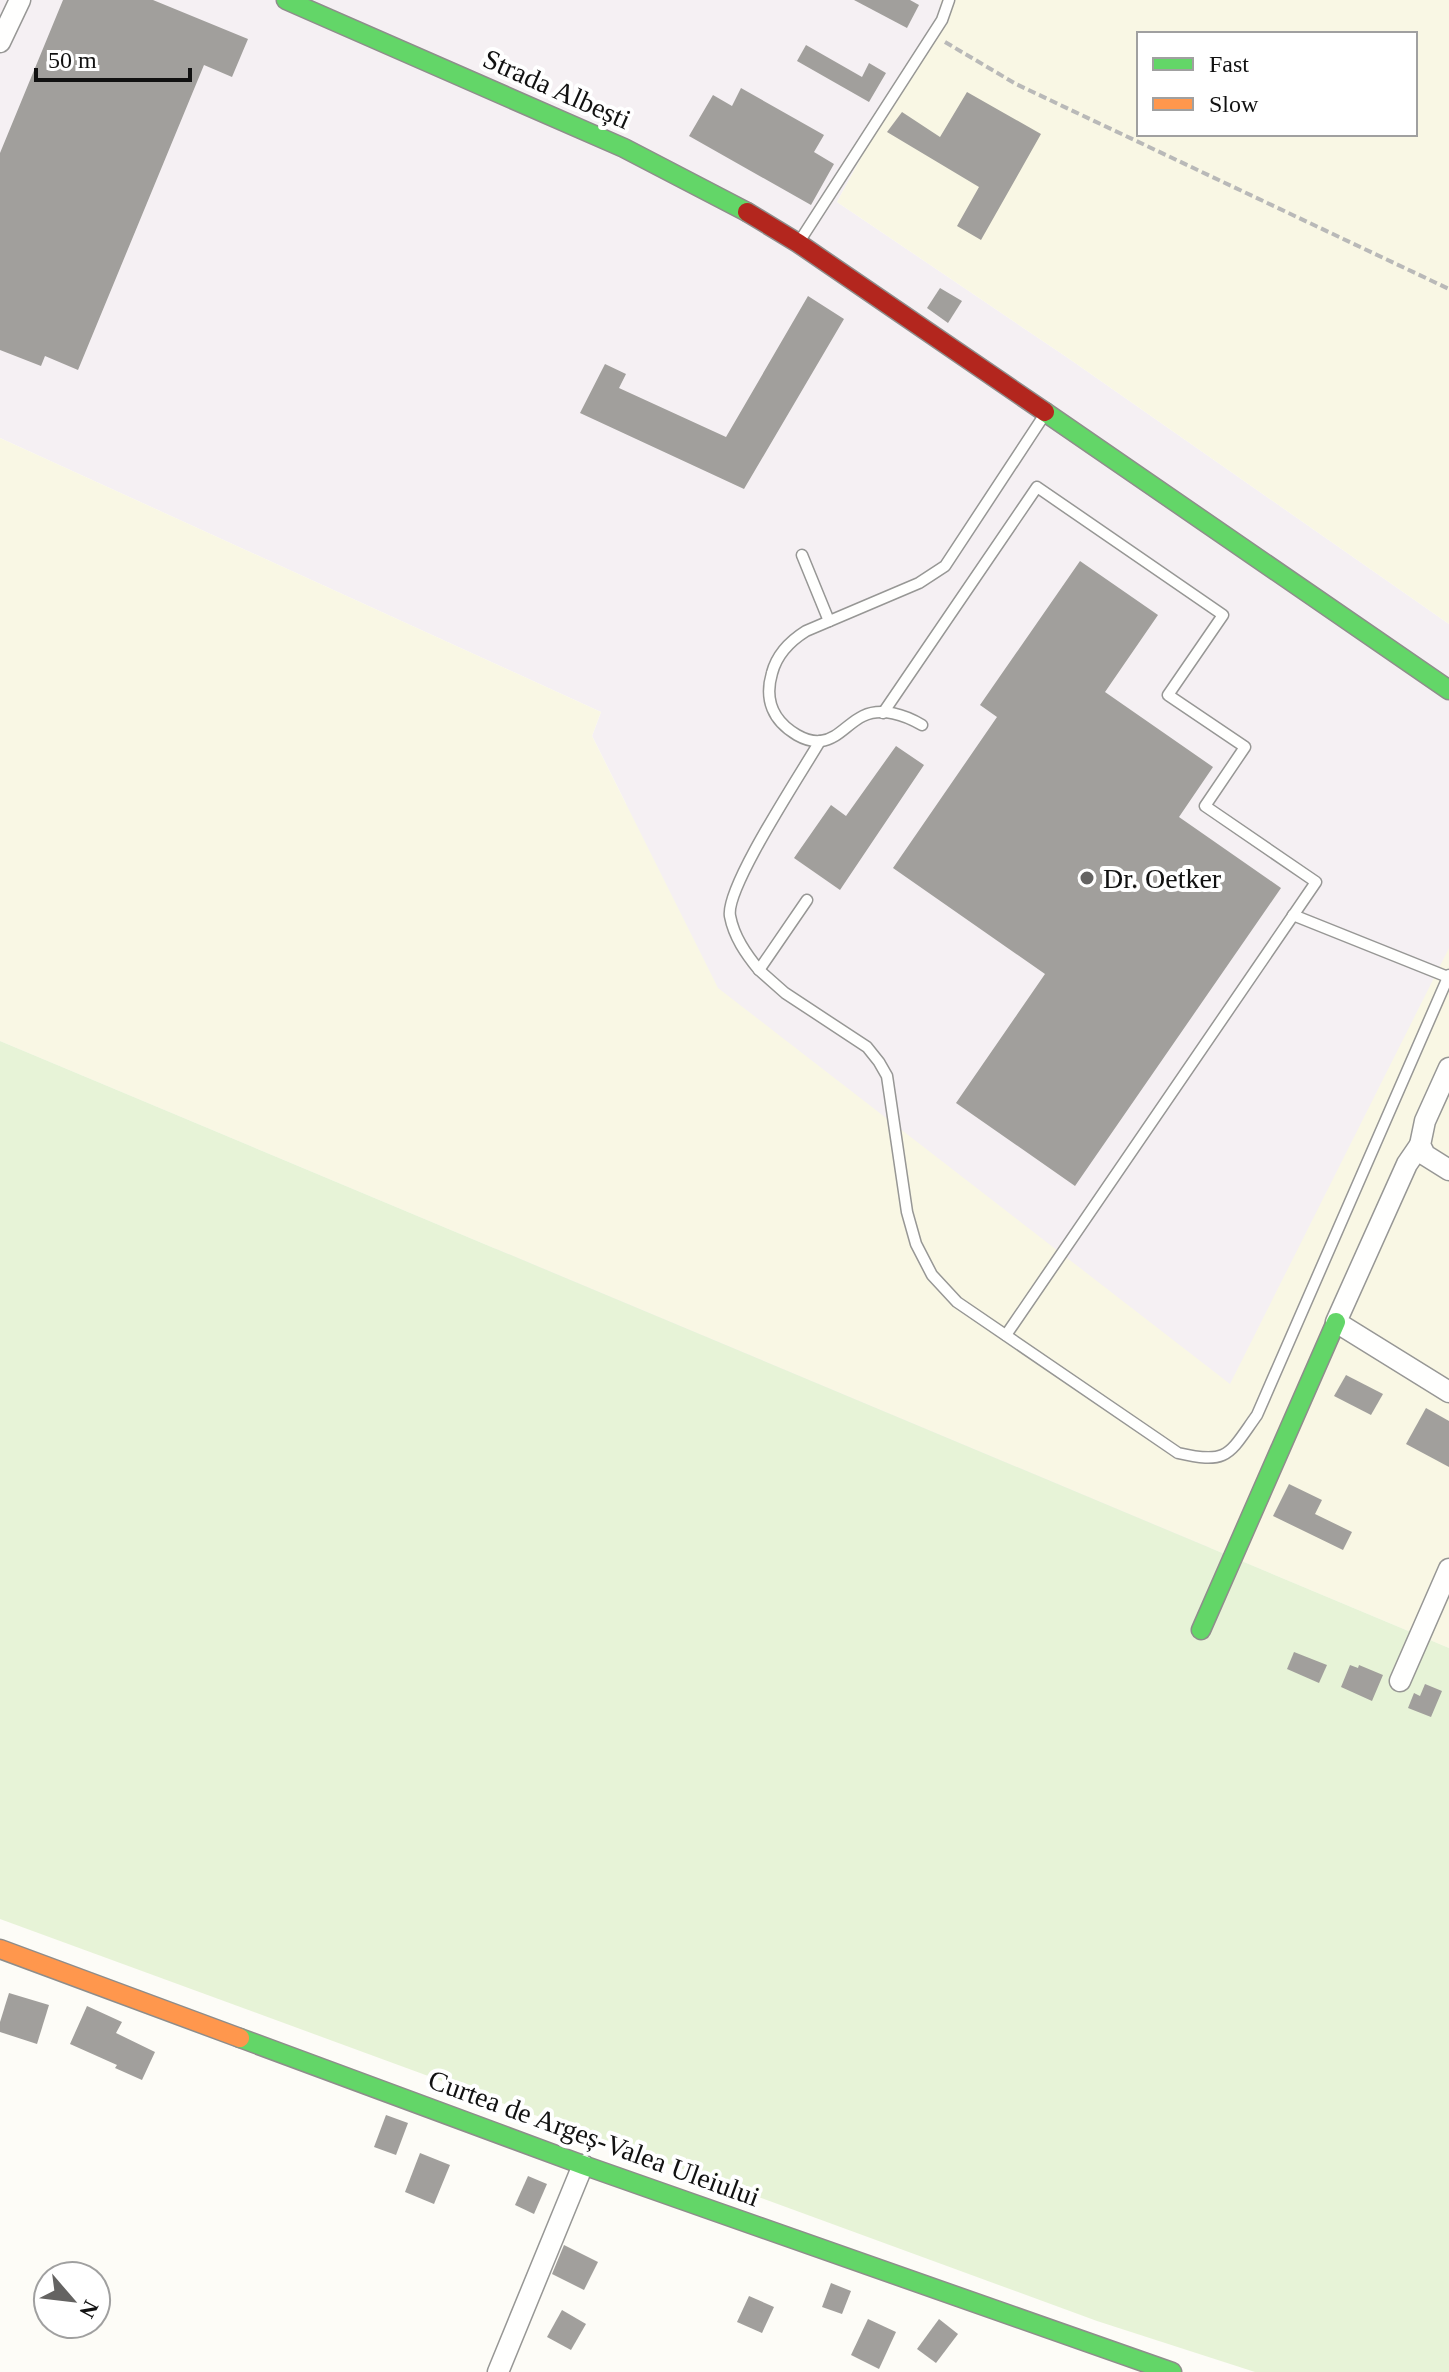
<svg xmlns="http://www.w3.org/2000/svg" width="1449" height="2372" font-family="'Times New Roman',serif">
<style>
.industrial{fill:#f5f0f3}
.farmland{fill:#f9f7e4;fill-rule:evenodd}
.green{fill:#e7f3d7}
.building{fill:#a19f9c}
.lines{fill:none;stroke-linecap:round;stroke-linejoin:round}
.lane-casing{stroke:#979795;stroke-width:13}
.street-casing{stroke:#979795;stroke-width:23}
.fast-casing{stroke:#8e8d8b;stroke-width:21}
.slow-casing{stroke:#8e8d8b;stroke-width:21}
.jam-casing{stroke:#8e8d8b;stroke-width:21}
.path{stroke:#b9b9b8;stroke-width:4;stroke-dasharray:8 4;stroke-linecap:butt}
.lane{stroke:#fffffe;stroke-width:10}
.street{stroke:#fffffe;stroke-width:20}
.fast{stroke:#63d668;stroke-width:18}
.slow{stroke:#ff974d;stroke-width:18}
.jam{stroke:#b3261e;stroke-width:18}
.poi-dot{fill:#646362;stroke:#fff;stroke-width:3}
.labels{text-anchor:middle;dominant-baseline:central;stroke-width:8;stroke-linejoin:round;paint-order:stroke}
.street-label{font-size:28px;fill:#111;stroke:#fff}
.poi-label{font-size:28px;fill:#111;stroke:#fff;text-anchor:start}
</style>
<rect width="100%" height="100%" fill="#fdfcf7"/>
<!-- industrial -->
<path class="industrial" d="M0,0H941L939,14L837,202L1068,358L1449,624V1009L1176,1624L462,1363L626,804L592,736L601,712L0,438Z"/>
<!-- farmland -->
<g class="farmland">
<path d="M941,0H1449V624L1068,358L837,202L939,14ZM1139,34H1415V134H1139Z"/>
<path d="M0,438L601,712L592,736L718,988L1230,1384L1449,948V1648L0,1041Z"/>
</g>
<!-- green -->
<path class="green" d="M0,1041L1449,1648V2372H1255L1097,2321L0,1919Z"/>
<!-- building -->
<g class="building">
<path d="M63,0H153L248,39L232,77L204,65L78,370L45,356L41,366L0,350V153Z"/>
<path d="M854,0H910L919,5L907,28Z"/>
<path d="M806,45L862,77L869,63L886,73L869,102L797,61Z"/>
<path d="M741,88L824,135L814,152L834,164L811,205L689,136L713,95L732,106Z"/>
<path d="M967,92L1041,134L981,240L957,226L979,187L887,132L902,112L940,137Z"/>
<path d="M940,288L962,301L948,323L927,308Z"/>
<path d="M808,296L844,319L744,489L580,413L605,364L626,374L619,388L726,437Z"/>
<path d="M1080,561L1158,615L1105,692L1213,767L1179,817L1281,888L1075,1186L956,1103L1045,974L893,868L997,717L980,705Z"/>
<path d="M896,746L924,765L840,890L794,858L831,805L846,816Z"/>
<path d="M1346,1375L1383,1394L1371,1415L1334,1396Z"/>
<path d="M1426,1408L1449,1421V1467L1406,1444Z"/>
<path d="M1289,1484L1322,1500L1315,1514L1352,1532L1343,1550L1273,1516Z"/>
<path d="M1294,1652L1327,1665L1319,1683L1287,1669Z"/>
<path d="M1350,1665L1358,1668L1359,1665L1383,1675L1372,1701L1341,1687Z"/>
<path d="M1425,1684L1442,1691L1431,1717L1408,1708L1414,1693L1420,1696Z"/>
<path d="M9,1993L49,2005L37,2044L0,2032V2022Z"/>
<path d="M87,2006L122,2022L116,2033L155,2052L142,2080L115,2068L117,2065L70,2044Z"/>
<path d="M386,2115L408,2123L396,2155L374,2147Z"/>
<path d="M420,2153L450,2165L434,2204L405,2192Z"/>
<path d="M528,2176L547,2184L534,2214L515,2205Z"/>
<path d="M564,2245L598,2262L584,2290L552,2274Z"/>
<path d="M831,2283L851,2291L842,2314L822,2307Z"/>
<path d="M749,2296L774,2307L762,2333L737,2322Z"/>
<path d="M562,2310L586,2324L571,2350L547,2337Z"/>
<path d="M868,2319L896,2332L879,2369L851,2355Z"/>
<path d="M939,2319L958,2334L936,2363L917,2349Z"/>
</g>
<g class="lines">
<defs>
<g id="lane">
<path d="M801,239L942,20L949,0"/>
<path d="M802,555L829,621"/>
<path d="M883,713L1037,487L1223,615L1168,695L1245,747L1205,806L1316,882L1006,1335"/>
<path d="M922,725C905,715 882,707 863,716C848,723 838,739 821,741C812,742 804,739 797,735C773,721 764,700 772,673C777,654 790,641 806,631L919,583L945,566L1043,417"/>
<path d="M807,900L759,970C746,954 734,937 730,916C725,888 802,772 820,741"/>
<path d="M1293,915L1448,977"/>
<path d="M759,970L785,993L867,1047L879,1062L887,1076L907,1212L916,1244L932,1275L957,1302L1178,1453C1229,1465 1229,1454 1257,1415L1449,975"/>
</g>
<g id="street">
<path d="M0,42L20,0"/>
<path d="M1449,1068L1425,1121L1420,1145L1425,1155L1449,1170"/>
<path d="M1420,1145L1407,1164L1336,1322L1449,1392"/>
<path d="M1400,1681L1449,1569"/>
<path d="M498,2372L583,2165"/>
</g>
<g id="fast">
<path d="M286,0L624,148L747,212"/>
<path d="M1045,412L1449,690"/>
<path d="M1201,1630L1336,1322"/>
<path d="M240,2038L583,2165L1172,2372"/>
</g>
<path id="slow" d="M0,1949L240,2038"/>
<path id="jam" d="M747,212L798,243L1045,412"/>
</defs>
<!-- lane casing -->
<use href="#lane" class="lane-casing"/>
<!-- street casing -->
<use href="#street" class="street-casing"/>
<!-- fast casing -->
<use href="#fast" class="fast-casing"/>
<!-- slow casing -->
<use href="#slow" class="slow-casing"/>
<!-- jam casing -->
<use href="#jam" class="jam-casing"/>
<!-- path -->
<path class="path" d="M945,42L1016,84L1449,289"/>
<!-- lane -->
<use href="#lane" class="lane"/>
<!-- street -->
<use href="#street" class="street"/>
<!-- fast -->
<use href="#fast" class="fast"/>
<!-- slow -->
<use href="#slow" class="slow"/>
<!-- jam -->
<use href="#jam" class="jam"/>
</g>
<!-- markers -->
<circle class="poi-dot" cx="1087" cy="878" r="8"/>
<g class="labels">
<!-- street labels -->
<g class="street-label">
<text transform="translate(557 89) rotate(24)">Strada Albești</text>
<text transform="translate(594 2138) rotate(20)">Curtea de Argeș-Valea Uleiului</text>
</g>
<!-- poi labels -->
<g class="poi-label">
<text x="1103" y="878">Dr. Oetker</text>
</g>
</g>
<!-- legend -->
<rect x="1137" y="32" width="280" height="104" fill="#ffffff" stroke="#a0a0a0" stroke-width="2"/>
<rect x="1153" y="58" width="40" height="12" fill="#63d668" stroke="#a0a0a0" stroke-width="2"/>
<text x="1209" y="72" font-size="24" fill="#111111">Fast</text>
<rect x="1153" y="98" width="40" height="12" fill="#ff974d" stroke="#a0a0a0" stroke-width="2"/>
<text x="1209" y="112" font-size="24" fill="#111111">Slow</text>
<!-- north arrow -->
<g transform="translate(72 2300) rotate(118)"><circle r="38" fill="#ffffff" stroke="#a0a0a0" stroke-width="2"/>
<path d="M0-6L14 30L0 20L-14 30Z" fill="#646362"/>
<text y="-12" font-size="22" font-weight="bold" text-anchor="middle" fill="#111111">N</text>
</g>
<!-- scale -->
<path d="M36 68v12h154v-12" fill="none" stroke="#111111" stroke-width="4"/>
<text x="48" y="68" font-size="24" fill="#111111" stroke="#ffffff" stroke-width="6" paint-order="stroke">50 m</text>
</svg>
